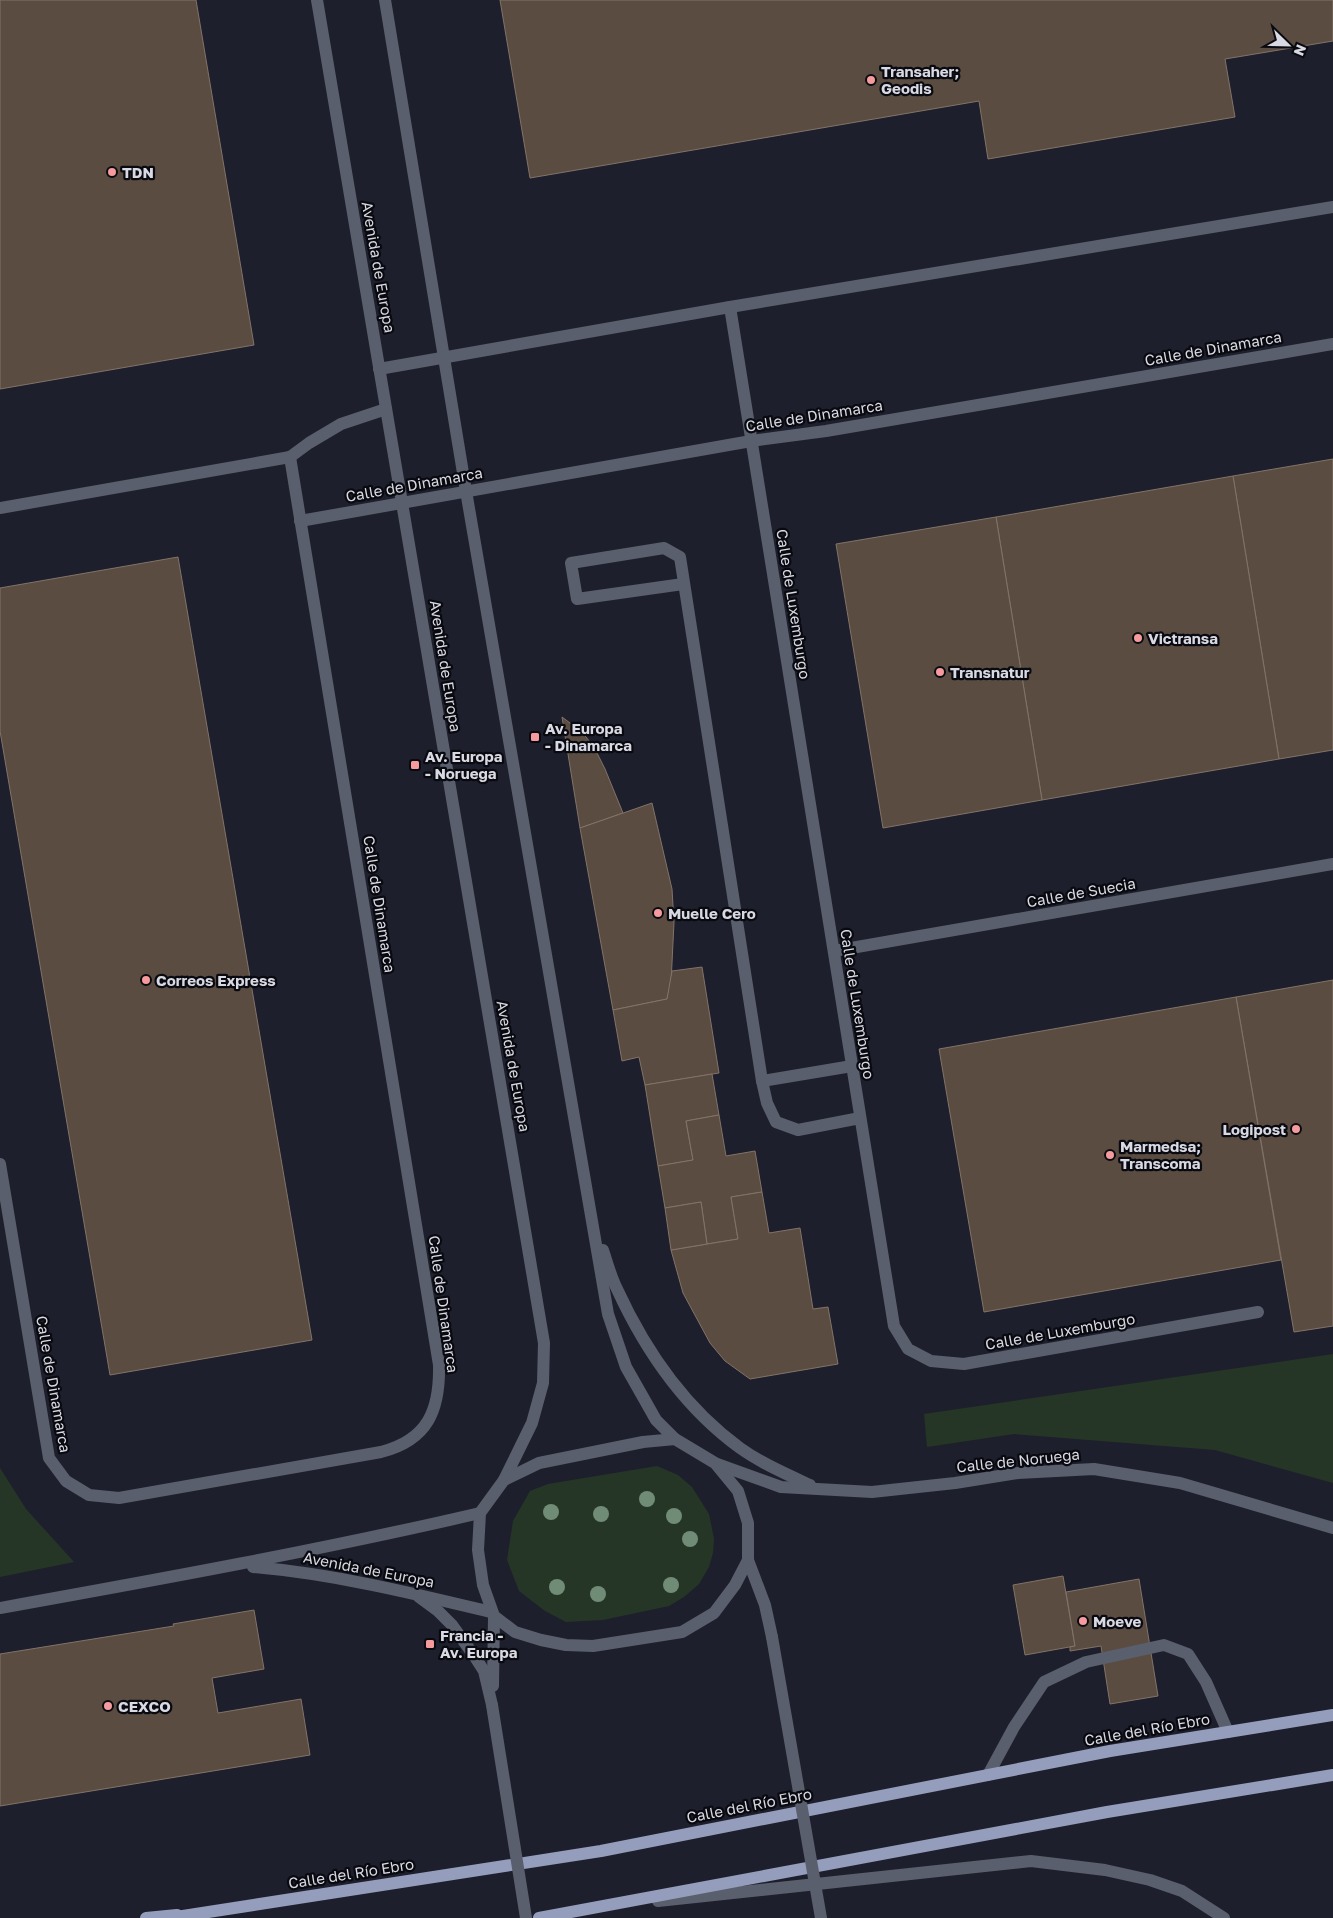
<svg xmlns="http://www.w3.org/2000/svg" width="1333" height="1918" font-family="'Golos Text',sans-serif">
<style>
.green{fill:#263626}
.building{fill:#5b4c42;stroke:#837368}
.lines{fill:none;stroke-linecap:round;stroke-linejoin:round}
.minor{stroke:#5a5f6d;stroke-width:12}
.major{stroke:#949dbb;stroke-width:12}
.minor-bridge{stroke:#5a5f6d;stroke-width:12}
.tree{fill:#708c77}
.poi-dot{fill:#f59b9e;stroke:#090a10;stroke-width:2}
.labels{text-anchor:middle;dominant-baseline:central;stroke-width:4.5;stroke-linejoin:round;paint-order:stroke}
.poi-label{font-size:15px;font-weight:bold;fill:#d8d9e3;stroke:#090a10;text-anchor:start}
.street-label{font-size:15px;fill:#d8d9e3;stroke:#090a10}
</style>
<rect width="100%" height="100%" fill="#1e1f2d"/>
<!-- green -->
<g class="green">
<path d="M1333,1354V1483L1215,1450L1014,1434L927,1447L924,1414Z"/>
<path d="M657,1466L678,1475L692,1487L709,1514L714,1539L713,1553L709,1567L699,1584L684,1597L669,1606L603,1620L566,1622L545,1611L519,1591L507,1560L513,1521L530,1491L548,1484Z"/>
<path d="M0,1468L26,1509L74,1562L0,1577Z"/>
</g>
<!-- building -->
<g class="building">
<path d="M0,0H196L254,345L0,389Z"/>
<path d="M500,0H1333V41L1225,59L1235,117L988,159L979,101L530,178Z"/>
<path d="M1333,459V750L1279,759L1233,476Z"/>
<path d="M1233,476L1279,759L1042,800L996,517Z"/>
<path d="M996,517L1042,800L883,828L836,544Z"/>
<path d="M178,557L312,1340L110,1375L0,731V588Z"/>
<path d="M562,717L582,732L594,747L605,769L623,813L580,828Z"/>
<path d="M652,803L672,889L674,922L671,983L667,999L613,1010L580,828Z"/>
<path d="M702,967L719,1073L645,1085L639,1057L622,1061L613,1010L667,999L672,971Z"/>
<path d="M1333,980V1326L1294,1332L1236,997Z"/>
<path d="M1236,997L1281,1260L984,1312L939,1049Z"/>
<path d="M712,1074L719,1115L686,1121L693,1160L658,1166L645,1085Z"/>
<path d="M719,1115L726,1156L755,1151L762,1192L731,1197L738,1239L707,1244L701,1202L665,1208L658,1166L693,1160L686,1121Z"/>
<path d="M762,1192L769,1233L800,1228L813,1309L828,1307L838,1364L750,1379L725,1361L710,1343L683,1293L671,1250L738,1239L731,1197Z"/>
<path d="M701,1202L707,1244L671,1250L665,1208Z"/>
<path d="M1063,1576L1075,1646L1025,1655L1013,1585Z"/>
<path d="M1139,1579L1158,1696L1110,1704L1101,1646L1070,1651V1647L1075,1646L1066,1592Z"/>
<path d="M254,1610L264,1669L212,1678L218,1713L301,1699L310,1755L0,1806V1654L174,1626L173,1624Z"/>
</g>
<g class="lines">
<!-- minor -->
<g class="minor">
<path d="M317,0L544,1343L543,1383L532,1423L504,1480L480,1513L478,1550L483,1585L494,1616L515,1632L541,1640L566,1645L593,1646L682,1632L714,1613L735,1585L748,1560"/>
<path d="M385,0L466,491L608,1314L626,1367L656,1420L675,1439L715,1463L738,1491L748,1523V1560L765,1605L772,1637"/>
<path d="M730,307L894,1326L908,1349L931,1361L964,1364L1258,1312"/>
<path d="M379,369L730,307L1333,207"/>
<path d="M0,508L290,457L309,443L341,424L386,409"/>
<path d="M300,521L751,441L826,431L1333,344"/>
<path d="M683,584L577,599L571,563L664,548L680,557L762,1081"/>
<path d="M834,951L1333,864"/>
<path d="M852,1066L762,1081L767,1103L776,1122L798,1130L860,1118"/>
<path d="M0,1164L49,1458L66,1481L89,1495L119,1498L381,1452C428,1440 440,1410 439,1365L290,457"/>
<path d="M603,1250C607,1263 611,1277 617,1289C645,1350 685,1408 740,1448C761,1463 786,1474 810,1485"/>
<path d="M717,1464L781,1487L872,1492L955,1483L1018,1473L1094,1469L1180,1483L1333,1528"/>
<path d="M504,1480L539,1463L643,1442L675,1439"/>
<path d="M253,1567C334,1574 412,1593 491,1612"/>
<path d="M419,1597L438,1611L452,1625L475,1657L484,1671L492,1705"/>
<path d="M0,1608C161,1579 321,1550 480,1513"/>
<path d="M493,1686L494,1616"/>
<path d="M988,1775L1014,1727L1044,1682L1086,1662L1164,1645L1188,1654L1206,1682L1228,1732"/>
<path d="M658,1901L1031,1861L1105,1870L1150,1880L1182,1891L1224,1918"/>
</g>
<!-- major -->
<g class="major">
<path d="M146,1918L177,1915"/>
<path d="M170,1918L601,1851L1110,1751L1333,1715"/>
<path d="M539,1918L1107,1812L1333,1775"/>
</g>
<!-- minor-bridge -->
<g class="minor-bridge">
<path d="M772,1637L821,1918"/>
<path d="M492,1705L526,1918"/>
</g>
</g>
<!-- trees -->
<g class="tree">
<circle cx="647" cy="1499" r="8"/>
<circle cx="551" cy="1512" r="8"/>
<circle cx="601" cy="1514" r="8"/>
<circle cx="674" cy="1516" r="8"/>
<circle cx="690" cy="1539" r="8"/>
<circle cx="671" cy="1585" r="8"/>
<circle cx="557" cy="1587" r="8"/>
<circle cx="598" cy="1594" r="8"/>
</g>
<!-- markers -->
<g class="poi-dot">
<circle cx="871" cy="80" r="5"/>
<circle cx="112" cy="172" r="5"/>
<circle cx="1138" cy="638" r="5"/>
<circle cx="940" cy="672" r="5"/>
<rect x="530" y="732" width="10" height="10" rx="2.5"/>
<rect x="410" y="760" width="10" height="10" rx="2.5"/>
<circle cx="658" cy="913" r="5"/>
<circle cx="146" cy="980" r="5"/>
<circle cx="1296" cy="1129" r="5"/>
<circle cx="1110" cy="1155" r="5"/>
<circle cx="1083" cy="1621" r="5"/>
<rect x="425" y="1639" width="10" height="10" rx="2.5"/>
<circle cx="108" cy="1706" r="5"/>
</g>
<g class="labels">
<!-- poi labels -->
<g class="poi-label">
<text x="881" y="71">Transaher;<tspan x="881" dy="17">Geodis</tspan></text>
<text x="122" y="172">TDN</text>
<text x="1148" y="638">Victransa</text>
<text x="950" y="672">Transnatur</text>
<text x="545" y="728">Av. Europa<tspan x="545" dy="17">- Dinamarca</tspan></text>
<text x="425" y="756">Av. Europa<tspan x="425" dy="17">- Noruega</tspan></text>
<text x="668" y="913">Muelle Cero</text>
<text x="156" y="980">Correos Express</text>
<text x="1286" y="1129" text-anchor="end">Logipost</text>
<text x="1120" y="1146">Marmedsa;<tspan x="1120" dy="17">Transcoma</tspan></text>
<text x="1093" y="1621">Moeve</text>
<text x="440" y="1635">Francia -<tspan x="440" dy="17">Av. Europa</tspan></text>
<text x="118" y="1706">CEXCO</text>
</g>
<!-- street labels -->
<g class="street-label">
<text transform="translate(379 267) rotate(80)">Avenida de Europa</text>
<text transform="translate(1213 348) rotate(-10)">Calle de Dinamarca</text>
<text transform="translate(814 415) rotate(-9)">Calle de Dinamarca</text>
<text transform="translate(414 484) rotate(-10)">Calle de Dinamarca</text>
<text transform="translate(794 604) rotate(81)">Calle de Luxemburgo</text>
<text transform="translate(446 666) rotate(81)">Avenida de Europa</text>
<text transform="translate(1081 892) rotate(-10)">Calle de Suecia</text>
<text transform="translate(380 904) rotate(81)">Calle de Dinamarca</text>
<text transform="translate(858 1004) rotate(81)">Calle de Luxemburgo</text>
<text transform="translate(514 1066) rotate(80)">Avenida de Europa</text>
<text transform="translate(444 1304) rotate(82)">Calle de Dinamarca</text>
<text transform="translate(1060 1331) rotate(-10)">Calle de Luxemburgo</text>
<text transform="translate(54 1384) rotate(80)">Calle de Dinamarca</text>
<text transform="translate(1018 1460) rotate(-6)">Calle de Noruega</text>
<text transform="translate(369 1569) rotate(11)">Avenida de Europa</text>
<text transform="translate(1147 1729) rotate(-10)">Calle del Río Ebro</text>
<text transform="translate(749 1805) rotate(-11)">Calle del Río Ebro</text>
<text transform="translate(351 1873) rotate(-9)">Calle del Río Ebro</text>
</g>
</g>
<!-- north arrow -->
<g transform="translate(1288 45) rotate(113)" stroke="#090a10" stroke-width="4" paint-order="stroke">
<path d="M0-4L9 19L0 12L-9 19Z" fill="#d8d9e3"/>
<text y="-8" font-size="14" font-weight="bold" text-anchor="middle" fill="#d8d9e3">N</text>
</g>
</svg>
